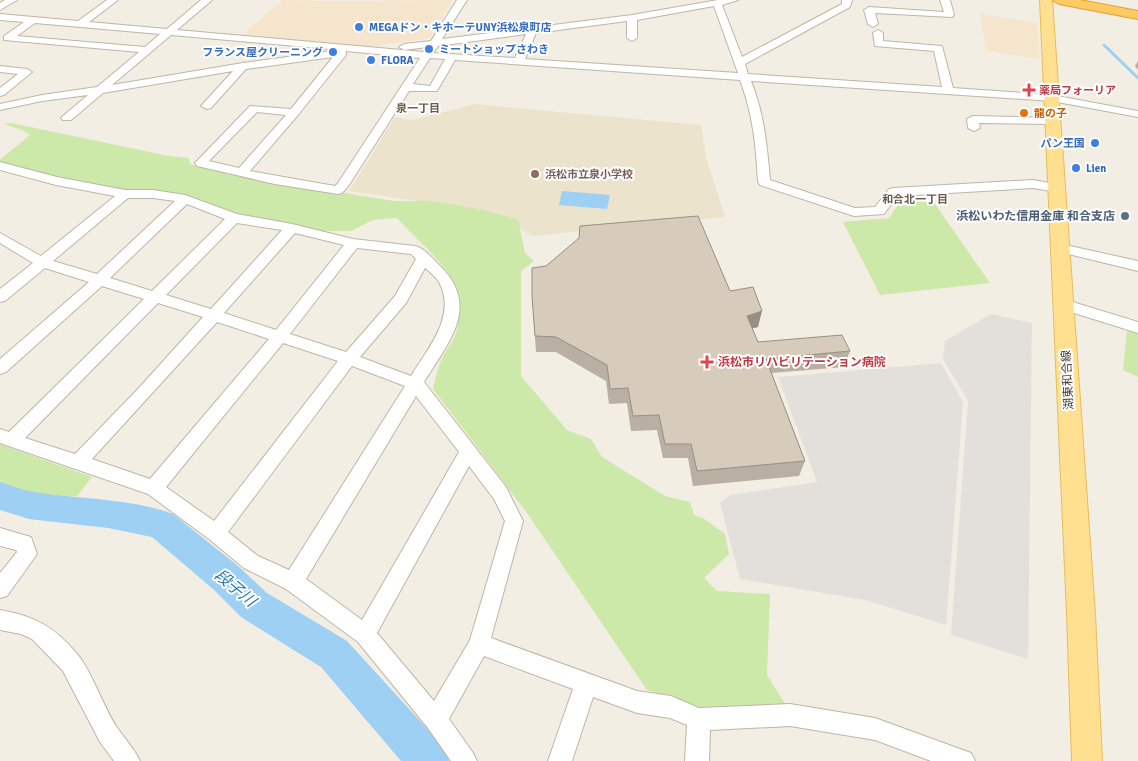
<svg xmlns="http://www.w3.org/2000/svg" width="1138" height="761" font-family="Signika,'Noto Sans JP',sans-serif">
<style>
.commercial{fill:#f6e5cd}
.education{fill:#ece3cd}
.green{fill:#cde9aa}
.parking{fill:#e3e0dc}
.water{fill:#9dd0f2}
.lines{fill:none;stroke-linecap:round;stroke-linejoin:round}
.stream{stroke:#9dd0f2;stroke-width:3}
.river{fill:#9dd0f2;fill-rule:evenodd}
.minor-casing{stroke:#beb6a6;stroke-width:2}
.major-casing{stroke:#e7bd5d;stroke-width:2}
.highway-casing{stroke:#e2a02e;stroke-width:2}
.minor{fill:#fff;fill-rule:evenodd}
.major{fill:#ffdf90;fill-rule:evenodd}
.highway{fill:#ffca62;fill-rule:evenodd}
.wall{fill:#b9afa2}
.shaded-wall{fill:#968f84}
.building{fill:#d7ccbc;stroke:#968f84}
.shop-dot{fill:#3f7fe0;stroke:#fff;stroke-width:2}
.health-dot{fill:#e0444e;stroke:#fff;stroke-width:2}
.food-dot{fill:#e8710a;stroke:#fff;stroke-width:2}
.education-dot{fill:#8d6e63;stroke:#fff;stroke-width:2}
.service-dot{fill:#5c6f8a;stroke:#fff;stroke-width:2}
.labels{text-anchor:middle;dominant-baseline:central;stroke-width:4;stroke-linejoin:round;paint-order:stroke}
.far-shop-label{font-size:11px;font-weight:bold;fill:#366cbe;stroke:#fff;text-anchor:start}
.far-health-label{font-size:11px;font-weight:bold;fill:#be3a42;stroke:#fff;text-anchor:start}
.far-neighbourhood-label{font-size:11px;font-weight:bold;fill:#685c4a;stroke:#fff}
.far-food-label{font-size:11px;font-weight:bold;fill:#c56008;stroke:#fff;text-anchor:start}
.far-education-label{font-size:11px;font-weight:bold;fill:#785e54;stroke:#fff;text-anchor:start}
.service-label{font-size:12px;font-weight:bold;fill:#4e5e75;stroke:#fff;text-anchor:end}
.health-label{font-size:12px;font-weight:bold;fill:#be3a42;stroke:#fff;text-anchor:start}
.street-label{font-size:12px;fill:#453e34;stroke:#fff}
.near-water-label{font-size:16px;font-style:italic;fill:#2a7ab4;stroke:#fff}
</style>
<rect width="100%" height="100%" fill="#f3eee4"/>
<!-- commercial -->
<g class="commercial">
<path d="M282,0L338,1L452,0L430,38L367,47L239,38Z"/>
<path d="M980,14L1037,23L1040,59L986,51Z"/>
</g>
<!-- education -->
<path class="education" d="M474,104L701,125L706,157L725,217L532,236L505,220L477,210L349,191L395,117L413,120Z"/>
<!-- green -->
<g class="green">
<path d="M11,123L169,156L189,158L190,164L216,169L228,175L262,179L338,195L345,193L394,201H431L474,208L518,219L525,253L534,261L521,271V376L567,430L591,439L602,457L665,496L690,502L694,515L703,518L725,534L729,554L704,578L717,591L770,594L767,675L785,704L703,708L647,690L527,513L433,389C435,380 437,371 440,363C444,351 455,341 457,329C469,276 428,253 397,218L373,220L351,231H319L238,214L191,196L153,190L119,189L46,175L0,162V160L30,135L22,130L4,124Z"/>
<path d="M901,201H933L990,283L880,295L843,222L889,218Z"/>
<path d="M1127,330L1138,334V377L1123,370Z"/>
<path d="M0,444L92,477L77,496C47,498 27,498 0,485Z"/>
</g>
<!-- parking -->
<g class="parking">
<path d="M991,314L1032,323L1028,659L951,635L968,401L943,359L945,341Z"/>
<path d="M941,363L963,402L946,625L865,600L740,579L720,503L730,495L817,482L778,377Z"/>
</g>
<!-- water -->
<path class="water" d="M562,191L610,195L607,209L559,205Z"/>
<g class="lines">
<!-- stream -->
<path class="stream" d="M1104,45L1138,78"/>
<!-- river -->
<path class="river" d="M0,482C10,485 20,489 29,491C77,500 127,497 173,514L238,566L267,593L347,641L443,746L449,761H401L321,667L241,617L214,590L152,537L108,528L29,519L0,510Z"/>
<defs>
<g id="minor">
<path d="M5,0H17L0,10V3Z"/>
<path d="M107,0H118L89,22L167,29L201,0H212L177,30L424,52L427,47L404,50L399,47L404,44L431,41L457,0H467L442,39L632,15L718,0H738L722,5L742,57L842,4V0H852L850,7L745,64L748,74L942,87L934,51L875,46L873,33L878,30L883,33V41L942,46L953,88L1052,95L1138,111V117L1052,101L751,81C764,113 767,145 770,180L855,208L875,207L889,189L893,188L1033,180L1061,185L1063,188L1057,192L1033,188L897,196L884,214L854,216L760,185L758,182C756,145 753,115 740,80L455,60L437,91H409L349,185L342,193L338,194L275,184L197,166L195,163L250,106L291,109L333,57L246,69L211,108L207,109L201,106L233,71L103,93L71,120H63L61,118L63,116L88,95L42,101L0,110V104L42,95L97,87L139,52L4,40V36L24,22L0,20V14L78,21ZM714,6L738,73L525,59L536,33L627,21V38L632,41L637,38V20ZM35,23L160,34L145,47L17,36ZM526,34L515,58L433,53L438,46ZM171,35L340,50L243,63L112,85ZM346,51L420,58L338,183L335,186L250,171L298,115L346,55ZM430,58L445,59L430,86L413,84ZM257,112L286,115L239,168L209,161Z"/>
<path d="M940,0H950L954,15L952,17L875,13L878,24L873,27L868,24L864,10L869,7L944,12Z"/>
<path d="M0,66L27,69L32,72L4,95L0,96V88L18,74L0,72Z"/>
<path d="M973,116L1054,118L1060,121L1054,124L979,123L980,128L974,131L968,128L967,119Z"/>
<path d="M0,162L57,177L125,190H153L185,195L237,214L292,224L353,239L415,246C424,248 432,258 439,265C482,306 448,343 424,382L506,487L523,521L491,638L637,691L671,696L699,708L790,704L875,718L971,753L975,761H931L875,740L790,726L710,730L709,761H685L687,725L670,718L637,713L593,697L572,761H548L573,689L484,656L449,719L473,753L477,761H451L428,728L358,642L286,589L244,568L209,539L148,494L0,443V429L9,432L144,299L102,286L6,372L0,374V359L89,282L45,268L5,301L0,302V289L33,263L0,243V233L41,256L115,196L56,185L0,170ZM128,198H153L175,201L97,274L53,261ZM187,204L225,219L152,291L110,278ZM237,223L282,230L211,309L166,295ZM295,233L344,245L276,330L224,313ZM357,248L411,254L416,259L395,296L346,352L290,334ZM425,268C430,272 436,277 439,282C457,316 428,348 411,376L360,357L406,303ZM158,303L203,317L138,389L75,454L25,438ZM217,322L269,339L150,479L92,459ZM283,343L338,361L214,521L166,487ZM352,366L405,386L289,570L258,556L228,532ZM416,396L459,452L362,620L306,579ZM469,466L494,499L505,521L470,640L434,701L377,633Z"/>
<path d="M1061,244L1138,261V271L1056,251L1054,248L1056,245Z"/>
<path d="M1063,299L1138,322V333L1058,308L1056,304L1058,300Z"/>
<path d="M0,528L31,537L37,554L7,596L0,598V573L17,552L16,550L0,546Z"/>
<path d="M0,610C35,616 55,627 78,655C92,672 103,706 116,726C124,738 134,748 140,761H114L100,742L63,671L32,639L21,634L0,630Z"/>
</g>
<path id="major" d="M1040,0H1052L1095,614L1102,761H1072L1067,614Z"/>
<path id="highway" d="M1052,0H1080L1138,11V19L1059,4Z"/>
</defs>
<!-- minor casing -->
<use href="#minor" class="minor-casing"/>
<!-- major casing -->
<use href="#major" class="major-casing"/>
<!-- highway casing -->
<use href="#highway" class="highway-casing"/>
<!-- minor -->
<use href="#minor" class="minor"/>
<!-- major -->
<use href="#major" class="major"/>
<!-- highway -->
<use href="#highway" class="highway"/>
</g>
<!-- wall -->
<g class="wall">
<path d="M1138,61V70L1135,66Z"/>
<path d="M730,291L758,327L752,328L758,342L850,351L844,367L771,373L805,461L799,476L693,486L688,458H663L657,430L631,431L627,403L609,404L606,381L556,352H536L532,296Z"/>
</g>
<!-- shaded-wall -->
<path class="shaded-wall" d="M762,311L758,327L743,331L747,316Z"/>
<!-- building -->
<path class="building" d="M698,216L730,291L753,287L762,311L747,316L758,342L842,335L850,351L766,359L805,461L697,471L691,444H665L659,415L633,416L628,388L610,389L607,365L556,337L535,336L532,296V268L546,266L579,238L580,226Z"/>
<!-- markers -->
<g class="shop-dot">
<circle cx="359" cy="27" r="5"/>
<circle cx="429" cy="49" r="5"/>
<circle cx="333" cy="52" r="5"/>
<circle cx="371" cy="60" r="5"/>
<circle cx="1095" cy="143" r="5"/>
<circle cx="1076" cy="168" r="5"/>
</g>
<g class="health-dot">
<path d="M1026.5 82.5h5v5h5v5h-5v5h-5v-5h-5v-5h5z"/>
<path d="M704.5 354.5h5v5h5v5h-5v5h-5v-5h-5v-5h5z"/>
</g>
<circle class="food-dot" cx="1024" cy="113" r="5"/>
<circle class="education-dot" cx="535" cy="174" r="5"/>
<circle class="service-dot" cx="1125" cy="216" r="5"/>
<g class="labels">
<!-- far-shop labels -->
<g class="far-shop-label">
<text x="369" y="27">MEGAドン・キホーテUNY浜松泉町店</text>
<text x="439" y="49">ミートショップさわき</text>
<text x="323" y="52" text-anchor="end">フランス屋クリーニング</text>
<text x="381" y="60">FLORA</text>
<text x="1085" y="143" text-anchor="end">パン王国</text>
<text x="1086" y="168">Lien</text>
</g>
<!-- far-health labels -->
<g class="far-health-label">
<text x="1039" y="90">薬局フォーリア</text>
</g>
<!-- far-neighbourhood labels -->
<g class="far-neighbourhood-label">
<text x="418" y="108">泉一丁目</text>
<text x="915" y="199">和合北一丁目</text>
</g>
<!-- far-food labels -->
<g class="far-food-label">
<text x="1034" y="113">龍の子</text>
</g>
<!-- far-education labels -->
<g class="far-education-label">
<text x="545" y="174">浜松市立泉小学校</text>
</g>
<!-- service labels -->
<g class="service-label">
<text x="1115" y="216">浜松いわた信用金庫 和合支店</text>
</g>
<!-- health labels -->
<g class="health-label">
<text x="718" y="362">浜松市リハビリテーション病院</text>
</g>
<!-- street labels -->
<g class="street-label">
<text transform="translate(1068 380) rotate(-93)">湖東和合線</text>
</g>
<!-- near-water labels -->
<g class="near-water-label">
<text transform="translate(235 588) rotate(40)">段子川</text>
</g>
</g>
</svg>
